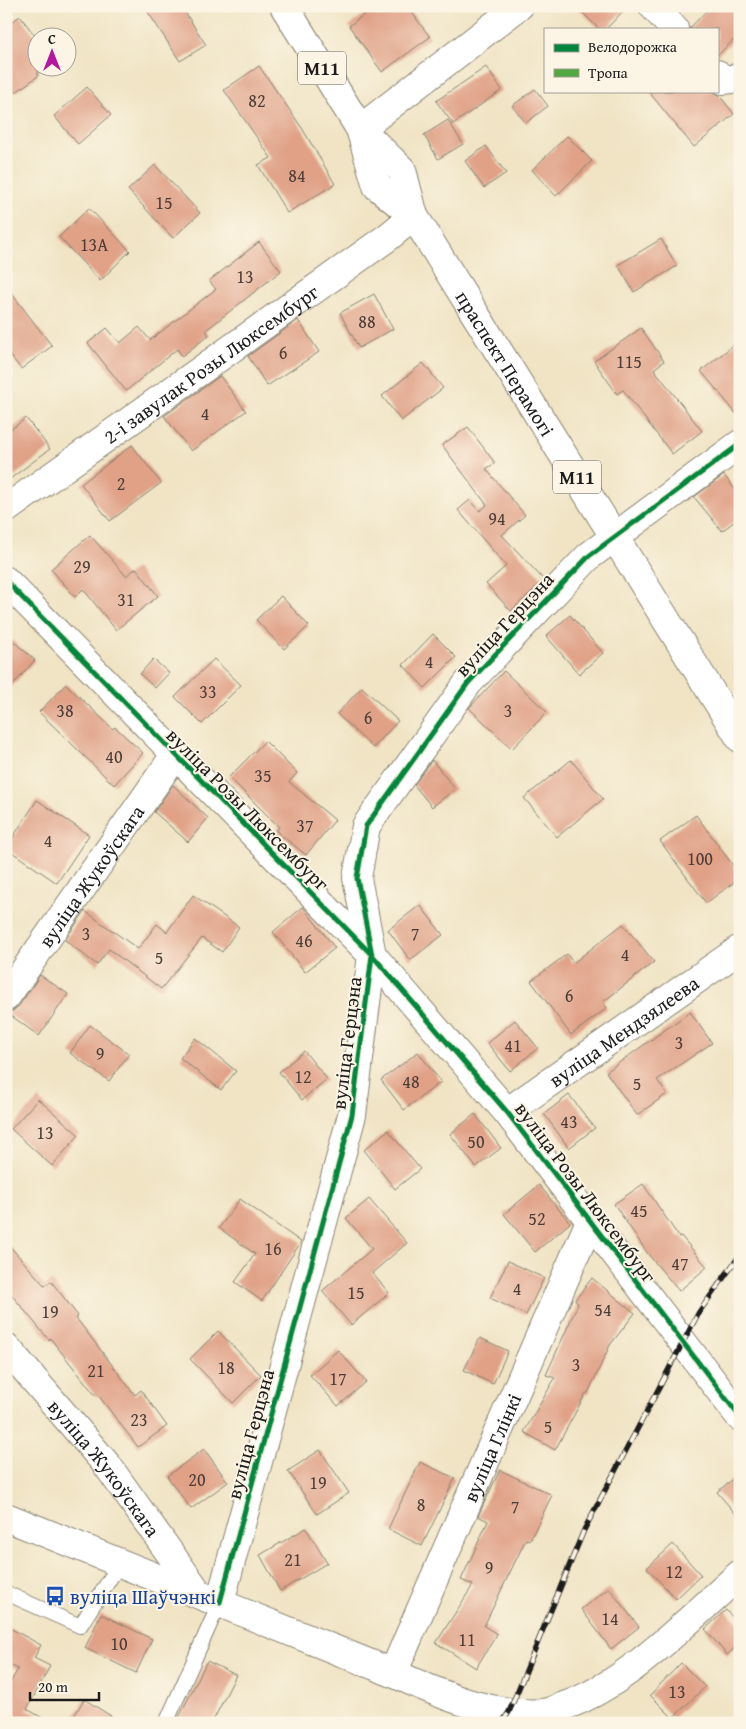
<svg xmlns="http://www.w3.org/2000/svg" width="746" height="1729" font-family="'Gentium Book Plus',serif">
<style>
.building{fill:#e0a187}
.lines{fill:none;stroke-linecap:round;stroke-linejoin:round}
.service-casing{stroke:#868070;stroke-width:16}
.minor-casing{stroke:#868070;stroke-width:30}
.secondary-casing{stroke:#868070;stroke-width:30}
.primary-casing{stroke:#868070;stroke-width:30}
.service{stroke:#fff;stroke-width:14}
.minor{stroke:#fff;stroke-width:28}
.secondary{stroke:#fff;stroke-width:28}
.primary{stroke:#fff;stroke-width:28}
.rail-casing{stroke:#1c1c1c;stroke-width:5.5}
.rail{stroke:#fcf5e5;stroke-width:4;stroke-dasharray:11;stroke-linecap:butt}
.quiet{stroke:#52a943;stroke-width:4;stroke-dasharray:8 4;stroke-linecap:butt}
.cycleway-casing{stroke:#fcf5e5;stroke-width:8}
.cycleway{stroke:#00873e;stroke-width:5}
.labels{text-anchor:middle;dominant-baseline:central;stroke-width:4;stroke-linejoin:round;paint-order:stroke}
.number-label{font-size:18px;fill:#4d3d37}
.shield{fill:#fcf5e5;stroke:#5f5d58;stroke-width:1}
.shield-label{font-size:19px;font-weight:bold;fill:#1c1c1c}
.street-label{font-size:20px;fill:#1c1c1c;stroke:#fcf5e5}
.transit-label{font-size:20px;fill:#164399;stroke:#fcf5e5;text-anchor:start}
</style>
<rect width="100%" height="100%" fill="#fcf5e5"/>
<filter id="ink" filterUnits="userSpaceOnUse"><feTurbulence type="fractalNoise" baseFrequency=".02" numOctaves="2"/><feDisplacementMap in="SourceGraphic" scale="10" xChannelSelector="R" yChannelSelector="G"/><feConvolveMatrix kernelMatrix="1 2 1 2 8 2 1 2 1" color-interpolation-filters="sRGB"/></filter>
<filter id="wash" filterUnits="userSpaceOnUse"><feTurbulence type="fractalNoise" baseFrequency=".0096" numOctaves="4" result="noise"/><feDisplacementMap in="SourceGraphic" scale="20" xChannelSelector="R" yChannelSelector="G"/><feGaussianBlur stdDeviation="1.12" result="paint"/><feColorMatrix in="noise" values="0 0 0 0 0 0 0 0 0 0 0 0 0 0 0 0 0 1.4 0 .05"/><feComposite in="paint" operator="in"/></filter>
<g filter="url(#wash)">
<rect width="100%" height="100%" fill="#f0e4c5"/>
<g id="blocks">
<!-- building -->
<g class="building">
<path d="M144,6H181L206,45L180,61Z"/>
<path d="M375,6H407L430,37L382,72L349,26Z"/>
<path d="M576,6H628L606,29H599Z"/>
<path d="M711,6H740V34L717,56V29H689Z"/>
<path d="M20,16L38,40V76L16,92L6,79V26Z"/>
<path d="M259,66L302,128L335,184L287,213L258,165L271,158L224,90Z"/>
<path d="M486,67L502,90L453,124L436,101Z"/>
<path d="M87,87L111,115L78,144L54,116Z"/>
<path d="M535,89L548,106L526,123L512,106Z"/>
<path d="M648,91H712L719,95L734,114L694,147Z"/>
<path d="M448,120L463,144L438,159L424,135Z"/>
<path d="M567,136L592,161L556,196L532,170Z"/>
<path d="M486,146L506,173L484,188L465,161Z"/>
<path d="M155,165L200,213L173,238L128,190Z"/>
<path d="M89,208L130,251L100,281L59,237Z"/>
<path d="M661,239L677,266L634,292L618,265Z"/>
<path d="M259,242L281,271L206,330L209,335L182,356L177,349L126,391L88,343L107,328L120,343L139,327L150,340L216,289L209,281Z"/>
<path d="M6,286L52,346L21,369L6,350Z"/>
<path d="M374,294L393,329L359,348L340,313Z"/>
<path d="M298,320L319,352L267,386L248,356Z"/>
<path d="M641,328L664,361L654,369L702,431L672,454L623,390L617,394L594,361Z"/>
<path d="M740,340V418L701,371Z"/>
<path d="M423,363L443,388L401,421L382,396Z"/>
<path d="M220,376L246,411L191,451L164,416Z"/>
<path d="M26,418L50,449L6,482V433Z"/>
<path d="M468,427L495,463L486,469L525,515L502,535L544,580L511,611L486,584L506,566L458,510L470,500L480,511L487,505L442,445Z"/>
<path d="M132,445L161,483L110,521L81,484Z"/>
<path d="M724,475L740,496V517L722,531L694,497Z"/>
<path d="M90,535L126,576L136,568L158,596L116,630L83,589L75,597L51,569Z"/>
<path d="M281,596L309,626L284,649L256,620Z"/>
<path d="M570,615L603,653L579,674L546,636Z"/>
<path d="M433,634L456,657L425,688L403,665Z"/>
<path d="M6,635L35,660L6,693Z"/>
<path d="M153,659L169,673L155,688L140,674Z"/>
<path d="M214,659L241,685L202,724L175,697Z"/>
<path d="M504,671L547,712L512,749L469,708Z"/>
<path d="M66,684L113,729L115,727L143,753L114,785L39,712Z"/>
<path d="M362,687L398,721L373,748L337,714Z"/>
<path d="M265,741L297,773L289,782L335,820L306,855L276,831L279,827L229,777Z"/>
<path d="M432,760L455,789L432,807L414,785Z"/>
<path d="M571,760L603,799L557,837L524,798Z"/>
<path d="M173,785L208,818L188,842L154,812Z"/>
<path d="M37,800L89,835L57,883L6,848Z"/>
<path d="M696,815L740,875V878L706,903L660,841Z"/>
<path d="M193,895L239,927L222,952L202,938L161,989L109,949L97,965L65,940L85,911L138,949L157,924L167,932Z"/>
<path d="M420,905L443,935L410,960L388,930Z"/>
<path d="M303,907L335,948L305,972L273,932Z"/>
<path d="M623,924L654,962L603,1002L607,1008L571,1035L531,981L567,954L573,963Z"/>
<path d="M40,975L68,994L39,1036L6,1012L13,1011L19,1006Z"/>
<path d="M690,1012L712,1043L657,1080L667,1094L637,1115L606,1072Z"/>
<path d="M515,1020L538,1048L510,1071L487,1043Z"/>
<path d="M90,1025L129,1054L109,1081L70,1053Z"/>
<path d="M195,1038L236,1071L221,1090L180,1058Z"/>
<path d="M304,1051L327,1079L302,1100L279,1072Z"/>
<path d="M418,1052L441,1082L404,1110L381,1080Z"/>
<path d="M569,1095L595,1128L569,1148L544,1114Z"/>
<path d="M38,1099L79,1135L52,1166L11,1129Z"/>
<path d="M475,1114L501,1148L476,1167L450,1134Z"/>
<path d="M388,1130L420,1169L395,1189L364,1150Z"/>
<path d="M643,1184L679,1237L681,1236L707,1267L679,1291L648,1254L614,1204Z"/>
<path d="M539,1185L570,1223L535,1252L504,1214Z"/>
<path d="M240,1199L301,1242L262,1301L235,1282L255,1254L219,1228Z"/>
<path d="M369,1199L407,1243L372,1273L389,1293L351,1325L322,1291L372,1249L346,1218Z"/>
<path d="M6,1242L45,1286L51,1281L78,1316L76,1318L135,1395L141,1390L167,1426L138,1447L98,1395L96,1396L50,1338L49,1340L6,1288Z"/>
<path d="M508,1261L544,1278L526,1315L490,1298Z"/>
<path d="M592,1278L635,1313L610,1345L588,1393H586L555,1450L524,1432L555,1378L546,1375L578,1304L575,1300Z"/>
<path d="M218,1331L261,1375L233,1403L190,1359Z"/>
<path d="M480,1338L508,1351L493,1384L464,1370Z"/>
<path d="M338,1350L366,1382L338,1406L310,1375Z"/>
<path d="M204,1449L228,1482L191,1509L167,1476Z"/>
<path d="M320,1450L349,1493L317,1514L288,1471Z"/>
<path d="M420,1462L455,1478L422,1546L388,1529Z"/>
<path d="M500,1470L552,1495L530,1540L526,1539L484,1626L497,1634L476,1668L436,1643L473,1585L461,1580L488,1521L478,1516Z"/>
<path d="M740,1473V1519L717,1492Z"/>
<path d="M306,1528L327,1563L280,1591L260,1555Z"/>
<path d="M673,1544L701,1575L676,1599L647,1568Z"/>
<path d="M609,1588L639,1627L611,1649L581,1609Z"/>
<path d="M726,1610L740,1625V1643L727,1655L705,1629Z"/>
<path d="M101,1614L152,1639L136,1673L85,1648Z"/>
<path d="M6,1626L41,1645L34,1658L50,1666L27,1709L51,1723H6V1690L18,1669L6,1663Z"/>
<path d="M207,1661L236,1675L212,1723H176Z"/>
<path d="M681,1663L705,1687L673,1718L650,1695Z"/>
<path d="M84,1699L122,1723H70Z"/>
</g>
</g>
</g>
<g filter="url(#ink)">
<use href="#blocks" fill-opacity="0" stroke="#868070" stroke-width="1"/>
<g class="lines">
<defs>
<g id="service">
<path d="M6,1593L80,1626L120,1563"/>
<path d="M166,1723L220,1602"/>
</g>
<g id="minor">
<path d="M653,6L674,29"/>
<path d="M717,74L723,80L740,78"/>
<path d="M360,129L519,6"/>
<path id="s1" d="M6,509L388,237L414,216"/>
<path d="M6,581L372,955L507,1112L740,1417"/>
<path id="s2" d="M6,997L175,755"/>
<path id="s3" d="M507,1112L740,949"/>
<path id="s4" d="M6,1347L107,1465L199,1594"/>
<path d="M220,1602L352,1115L372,955L357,878L366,826L468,683L589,556L740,444"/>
<path id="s5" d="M393,1673L590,1221"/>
</g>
<path id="secondary" d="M6,1517L393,1673C439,1694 491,1717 543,1713C550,1712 558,1708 564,1706C627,1685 690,1618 740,1574"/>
<g id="primary">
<path id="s6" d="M284,6L360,129L402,170L414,216L740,738"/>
<path d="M361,132L377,186L414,216"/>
</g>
</defs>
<!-- service casing -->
<use href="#service" class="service-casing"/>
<!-- minor casing -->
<use href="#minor" class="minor-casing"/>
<!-- secondary casing -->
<use href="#secondary" class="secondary-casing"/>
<!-- primary casing -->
<use href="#primary" class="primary-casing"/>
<!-- service -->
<use href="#service" class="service"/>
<!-- minor -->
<use href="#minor" class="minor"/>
<!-- secondary -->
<use href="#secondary" class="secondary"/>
<!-- primary -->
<use href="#primary" class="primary"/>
<defs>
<path id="rail" d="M502,1723L509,1712L584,1530L699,1312L740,1255"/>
</defs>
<!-- rail casing -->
<use href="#rail" class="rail-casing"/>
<!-- rail -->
<use href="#rail" class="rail"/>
<!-- quiet -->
<path class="quiet" d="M506,1723V1722"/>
<defs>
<g id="cycleway">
<path d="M6,581L372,955L507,1112L740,1417"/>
<path d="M220,1602L352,1115L372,955L357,878L366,826L468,683L589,556L740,444"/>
</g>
</defs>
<!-- cycleway casing -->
<use href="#cycleway" class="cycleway-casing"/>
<!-- cycleway -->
<use href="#cycleway" class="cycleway"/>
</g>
</g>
<!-- icons -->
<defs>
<symbol id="bus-bare" viewBox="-9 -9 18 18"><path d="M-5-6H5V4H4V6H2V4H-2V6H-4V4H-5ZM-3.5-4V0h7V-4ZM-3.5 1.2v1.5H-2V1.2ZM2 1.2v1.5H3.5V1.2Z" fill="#1a4fb4" stroke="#fcf5e5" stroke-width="2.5" paint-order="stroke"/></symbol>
</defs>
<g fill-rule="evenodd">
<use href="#bus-bare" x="41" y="1582" width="28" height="28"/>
</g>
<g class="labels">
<!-- number labels -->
<g class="number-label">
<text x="257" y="100">82</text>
<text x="297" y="175">84</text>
<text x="164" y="202">15</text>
<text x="94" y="244">13А</text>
<text x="245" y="276">13</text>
<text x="367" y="321">88</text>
<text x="283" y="352">6</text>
<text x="629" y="361">115</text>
<text x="205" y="413">4</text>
<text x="121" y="483">2</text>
<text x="497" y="518">94</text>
<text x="82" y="566">29</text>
<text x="126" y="599">31</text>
<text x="429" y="661">4</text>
<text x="208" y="691">33</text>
<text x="65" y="710">38</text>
<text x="508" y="710">3</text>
<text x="368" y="717">6</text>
<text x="114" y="756">40</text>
<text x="263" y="775">35</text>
<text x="305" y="825">37</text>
<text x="48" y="840">4</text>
<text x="700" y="858">100</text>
<text x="86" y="933">3</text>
<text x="415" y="933">7</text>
<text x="304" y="940">46</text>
<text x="625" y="954">4</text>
<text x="159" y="957">5</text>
<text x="569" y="995">6</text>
<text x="679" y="1042">3</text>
<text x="513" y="1045">41</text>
<text x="100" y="1053">9</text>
<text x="303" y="1076">12</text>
<text x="411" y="1081">48</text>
<text x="637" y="1083">5</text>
<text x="569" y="1121">43</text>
<text x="45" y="1132">13</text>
<text x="476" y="1141">50</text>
<text x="639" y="1210">45</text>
<text x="537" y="1218">52</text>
<text x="273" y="1248">16</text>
<text x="680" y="1263">47</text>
<text x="517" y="1288">4</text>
<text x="356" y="1292">15</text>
<text x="603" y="1309">54</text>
<text x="50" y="1311">19</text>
<text x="576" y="1364">3</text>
<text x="226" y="1367">18</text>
<text x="96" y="1370">21</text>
<text x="338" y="1378">17</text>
<text x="139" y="1419">23</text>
<text x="548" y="1426">5</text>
<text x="197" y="1479">20</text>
<text x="318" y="1482">19</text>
<text x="421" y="1504">8</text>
<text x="515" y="1506">7</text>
<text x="293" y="1559">21</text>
<text x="489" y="1567">9</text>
<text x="674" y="1571">12</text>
<text x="610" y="1618">14</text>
<text x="467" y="1639">11</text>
<text x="119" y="1643">10</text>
<text x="677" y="1691">13</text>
</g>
<!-- shield labels -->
<g class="shield">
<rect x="298" y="51.5" width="48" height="33" rx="4"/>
<rect x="553" y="460.5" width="48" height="33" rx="4"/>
</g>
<g class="shield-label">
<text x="322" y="68">М11</text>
<text x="577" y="477">М11</text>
</g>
<!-- street labels -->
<g class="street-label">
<text stroke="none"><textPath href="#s6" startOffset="424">праспект Перамогі</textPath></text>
<text stroke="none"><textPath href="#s1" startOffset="251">2-і завулак Розы Люксембург</textPath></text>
<text transform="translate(504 624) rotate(-47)">вуліца Герцэна</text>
<text transform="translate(248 809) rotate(45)">вуліца Розы Люксембург</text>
<text stroke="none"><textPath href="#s2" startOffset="148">вуліца Жукоўскага</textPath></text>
<text stroke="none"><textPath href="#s3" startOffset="142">вуліца Мендзялеева</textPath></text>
<text transform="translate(346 1043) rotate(-83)">вуліца Герцэна</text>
<text transform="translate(586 1192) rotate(53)">вуліца Розы Люксембург</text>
<text transform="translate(250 1434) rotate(-75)">вуліца Герцэна</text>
<text stroke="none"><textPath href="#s5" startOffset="246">вуліца Глінкі</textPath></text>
<text stroke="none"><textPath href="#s4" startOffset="156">вуліца Жукоўскага</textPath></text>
</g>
<!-- transit labels -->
<g class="transit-label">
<text x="70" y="1596">вуліца Шаўчэнкі</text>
</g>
</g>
<!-- margin -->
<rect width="746" height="1729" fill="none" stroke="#fcf5e5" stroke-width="25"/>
<!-- legend -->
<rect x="544" y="28" width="175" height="65" fill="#fcf5e5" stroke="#a29e95"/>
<rect x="554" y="44" width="25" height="8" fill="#00873e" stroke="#a29e95"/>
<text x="588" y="52" font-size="15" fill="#1c1c1c">Велодорожка</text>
<rect x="554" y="69" width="25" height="8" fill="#52a943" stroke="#a29e95"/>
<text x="588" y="78" font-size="15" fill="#1c1c1c">Тропа</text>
<!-- north arrow -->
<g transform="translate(52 52)"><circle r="24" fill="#fcf5e5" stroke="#a29e95"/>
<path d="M0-4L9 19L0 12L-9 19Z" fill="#b5179e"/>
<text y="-8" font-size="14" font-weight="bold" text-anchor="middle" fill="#1c1c1c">С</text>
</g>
<!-- scale -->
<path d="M30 1692v8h69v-8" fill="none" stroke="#1c1c1c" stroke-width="2.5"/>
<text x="38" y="1692" font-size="15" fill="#1c1c1c" stroke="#fcf5e5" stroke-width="4" paint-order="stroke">20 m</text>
</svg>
